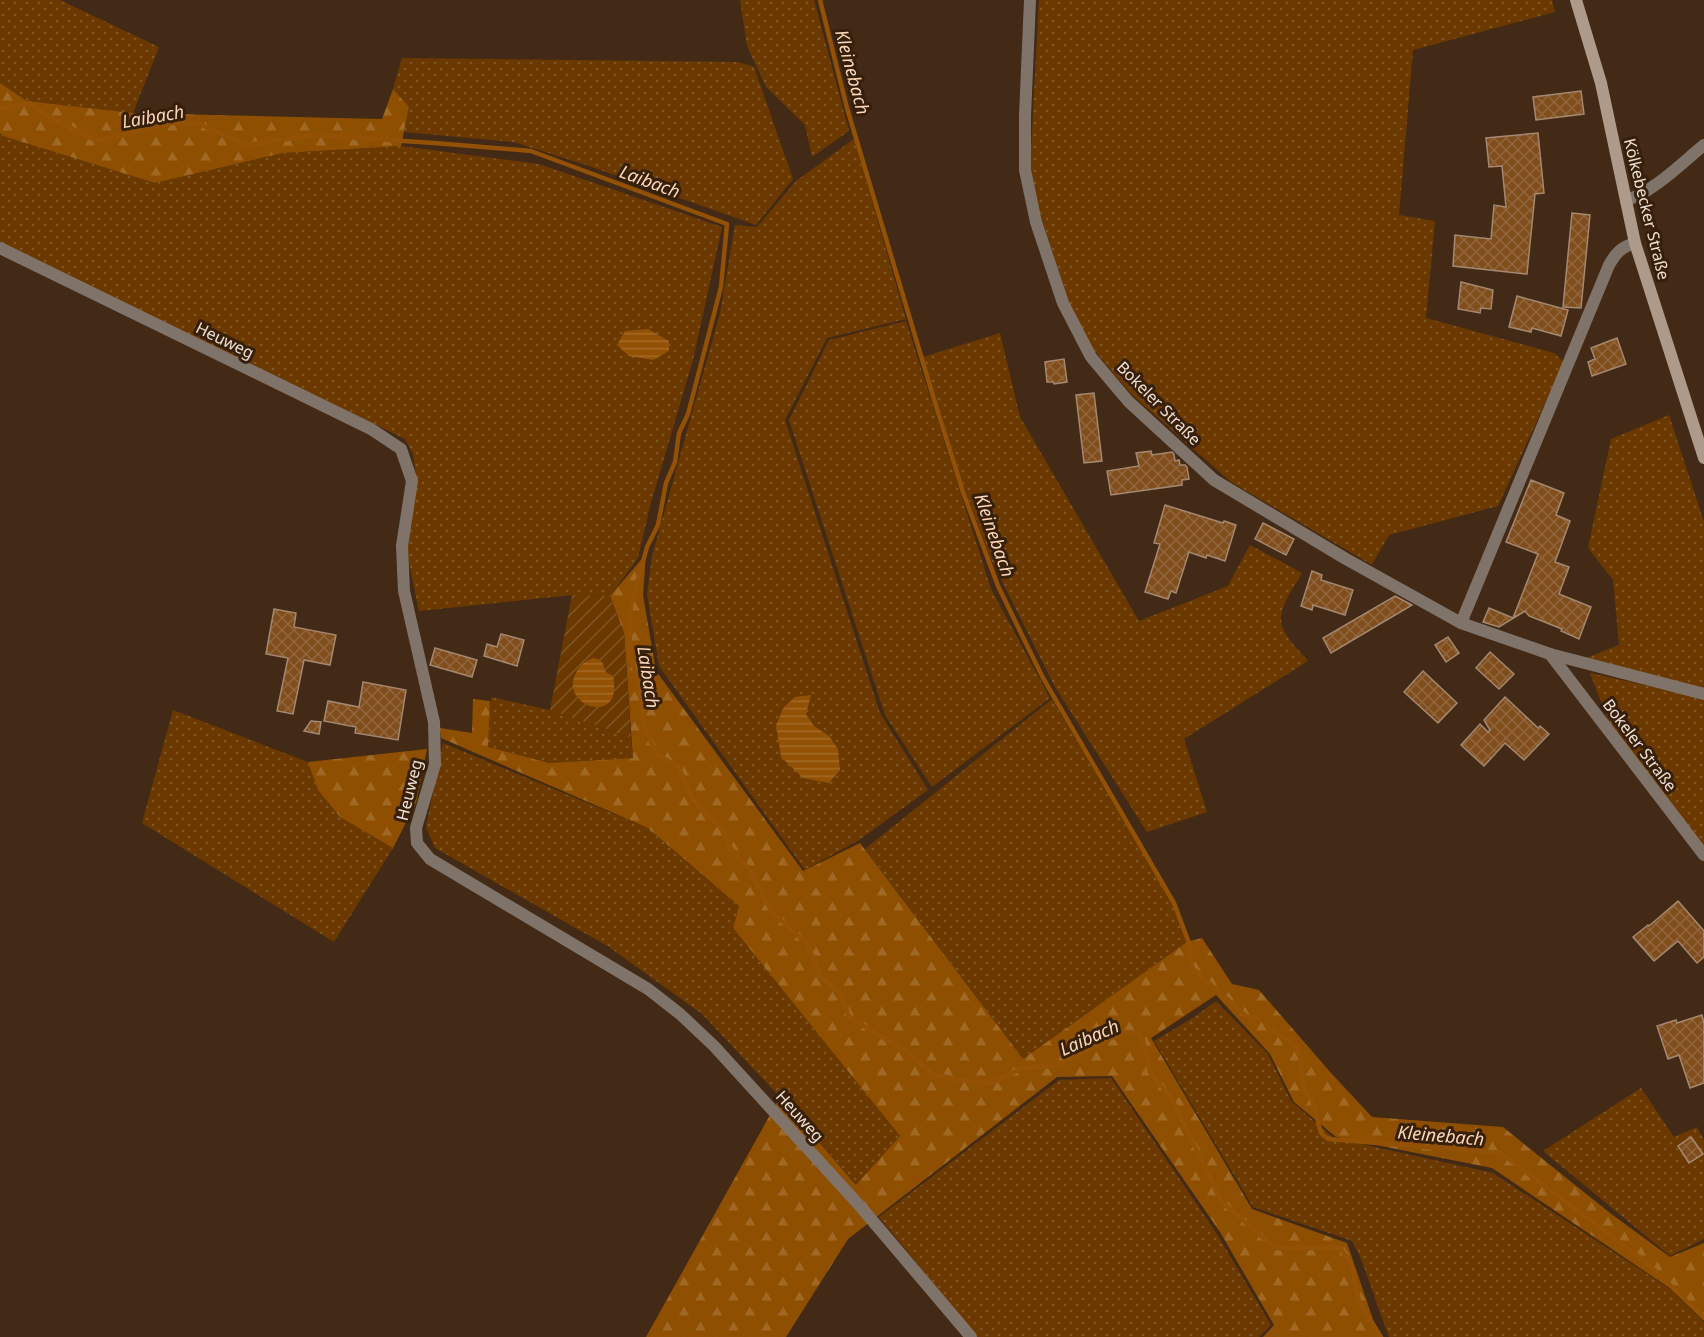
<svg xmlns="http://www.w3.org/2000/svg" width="1704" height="1337" font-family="'Noto Sans',sans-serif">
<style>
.grass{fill:url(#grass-dots)}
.forest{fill:url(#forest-firs)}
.garden{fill:url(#garden-furrows)}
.water{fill:url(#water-rules)}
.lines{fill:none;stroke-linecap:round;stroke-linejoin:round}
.stream{stroke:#925104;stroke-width:4.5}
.building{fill:url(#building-cross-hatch);stroke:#a48871;stroke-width:1.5}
.street{stroke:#80746a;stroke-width:12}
.secondary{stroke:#ae9a8a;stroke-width:12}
.labels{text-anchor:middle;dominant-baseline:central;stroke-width:6;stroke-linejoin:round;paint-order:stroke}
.street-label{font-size:16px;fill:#f0e0d4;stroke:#37200b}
.water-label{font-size:18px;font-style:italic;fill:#fdd7b9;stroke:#37200b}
</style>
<defs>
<pattern id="grass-dots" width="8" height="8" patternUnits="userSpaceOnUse" patternTransform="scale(1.5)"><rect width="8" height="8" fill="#6b3900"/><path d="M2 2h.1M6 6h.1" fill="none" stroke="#805524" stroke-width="1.8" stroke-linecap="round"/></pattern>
<pattern id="forest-firs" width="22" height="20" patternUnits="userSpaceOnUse" patternTransform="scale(1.5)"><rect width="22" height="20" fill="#8f4f00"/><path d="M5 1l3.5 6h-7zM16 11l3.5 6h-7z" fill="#9f6824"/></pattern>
<pattern id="garden-furrows" width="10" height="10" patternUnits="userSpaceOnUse" patternTransform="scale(1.5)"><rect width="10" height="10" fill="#6b3900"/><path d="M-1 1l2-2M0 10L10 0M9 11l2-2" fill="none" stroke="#805524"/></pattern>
<pattern id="water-rules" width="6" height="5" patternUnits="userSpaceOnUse" patternTransform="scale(1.5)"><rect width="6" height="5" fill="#925104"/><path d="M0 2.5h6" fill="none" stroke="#a26a28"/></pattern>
<pattern id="building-cross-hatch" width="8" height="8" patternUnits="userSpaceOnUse" patternTransform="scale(1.5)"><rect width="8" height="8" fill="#804d1d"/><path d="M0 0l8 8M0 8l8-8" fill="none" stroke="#92663d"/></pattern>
</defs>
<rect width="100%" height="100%" fill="#422a16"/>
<!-- grass -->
<g class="grass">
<path d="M0,0H60L159,47L133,113L27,101L0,83Z"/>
<path d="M740,0H814L849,131L812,157L805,125L766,87L747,46Z"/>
<path d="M1039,0H1552L1555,12L1413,50L1399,215L1435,221L1426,318L1554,353L1564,362L1498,506L1389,535L1372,565L1231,482L1131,394L1094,350L1068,300L1042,220L1030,168Z"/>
<path d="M402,58L738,62L754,67L793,179L756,225L592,167L514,142L404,132L409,107L393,89Z"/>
<path d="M0,133L6,137L155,183L283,153L401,146L539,164L722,227L693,360L650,506L638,558L610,596L572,595L419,611L407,553L416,474L413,454L405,439L0,242Z"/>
<path d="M854,139L906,319L827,338L785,420L880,713L928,790L859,840L805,870L659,666L647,594L652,556L720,313L735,225L757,227L796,181Z"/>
<path d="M906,321L991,589L1050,698L932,787L885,715L789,420L829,340Z"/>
<path d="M1000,333L1020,417L1139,621L1228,586L1250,545L1302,573C1294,588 1277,608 1282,626C1286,639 1300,651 1308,661L1184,739L1207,812L1147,832L1055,687L991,559L964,488L923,357Z"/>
<path d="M1669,415L1704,522V689L1586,658L1619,645L1613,580L1588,548L1611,439Z"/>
<path d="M1590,673L1704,698V847L1610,725Z"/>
<path d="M491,697L550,710L631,738L633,758L549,763L487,747Z"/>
<path d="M1052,699L1173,905L1187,942L1023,1059L865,849Z"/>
<path d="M173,710L308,762L318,790L340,817L393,848L334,942L142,823Z"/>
<path d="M443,743L648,828L739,906L733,928L900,1136L857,1185L780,1097L702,1014L609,947L435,848L426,827Z"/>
<path d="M1216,1001L1268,1054L1291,1101L1334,1138L1493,1173L1670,1289L1704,1322V1337H1389L1360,1256L1352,1241L1253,1207L1154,1041L1194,1017Z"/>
<path d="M1111,1078L1217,1234L1271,1325L1259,1337H977L879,1217L1059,1080Z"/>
<path d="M1641,1088L1674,1137L1697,1127L1704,1140V1239L1670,1256L1543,1151Z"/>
</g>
<!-- forest -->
<g class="forest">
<path d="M0,83L27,101L133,113L382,119L393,89L409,107L401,146L283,153L155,183L6,137L0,133Z"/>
<path d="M646,554L643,595L656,671L803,871L860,843L1023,1059L1187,942L1202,938L1232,984L1259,990L1331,1073L1372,1117L1503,1127L1610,1213L1670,1257L1704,1243V1320L1671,1289L1492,1168L1336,1137L1294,1102L1270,1054L1216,995L1151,1038L1252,1209L1347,1243L1379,1337H1263L1274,1325L1220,1232L1112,1076L1057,1077L848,1239L786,1337H646L780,1097L856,1185L900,1136L733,928L739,906L648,828L441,738L440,728L472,733L473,699L490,701L488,747L549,763L633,758L624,633L610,596Z"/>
<path d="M427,749L416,803L393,848L340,817L318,790L308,762Z"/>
</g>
<!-- garden -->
<path class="garden" d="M572,595L610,596L624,633L631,738L550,710Z"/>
<!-- water -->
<g class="water">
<path d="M648,329L669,341V351L653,360L629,356L617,345L625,331Z"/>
<path d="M593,658C605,661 602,663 606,672L613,676C624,728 558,706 576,673C580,665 585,661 593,658Z"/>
<path d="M811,695L806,714L814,726L829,736L838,749L840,770L829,783L803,778L781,757L776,725L784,707L795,697Z"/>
</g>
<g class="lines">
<!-- stream -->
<g class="stream">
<path d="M820,0L847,108L936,406L963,492L998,586L1043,678L1174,903L1189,943L1192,968L1246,1016L1258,1019"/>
<path d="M0,109L30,103L47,116L97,141L171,123H197L247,145L313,135L434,143L531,151L727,224L721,287L688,414L679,433L675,462L666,483L658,525L647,547L631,605L629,655L638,677L644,727L657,755L678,766L692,799L722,829L730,847L750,870L771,911L807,944L820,976L841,994L849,1017L907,1052L933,1074L959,1080L992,1083L1022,1068L1055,1066L1106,1040L1127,1032L1139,1034L1143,1040L1150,1072L1172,1099L1221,1201L1275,1248H1340L1351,1263L1359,1302L1381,1337"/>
<path d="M1266,1025L1277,1033L1293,1043L1299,1053L1305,1092L1312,1100L1321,1133L1328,1139L1501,1153L1647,1263L1704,1318"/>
</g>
</g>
<!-- building -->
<g class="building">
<path d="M1581,91L1584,114L1536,120L1533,97Z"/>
<path d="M1538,133L1544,193L1535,194L1527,274L1453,266L1455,235L1491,239L1494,205L1506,207L1502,166L1489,167L1486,138Z"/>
<path d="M1572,213L1590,215L1581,308L1563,307Z"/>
<path d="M1461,282L1493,290L1491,309L1481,308L1480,313L1458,309Z"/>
<path d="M1517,296L1568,310L1561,336L1532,328L1531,332L1509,327Z"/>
<path d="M1617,338L1626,364L1592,376L1588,362L1595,359L1591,348Z"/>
<path d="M1064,359L1067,382L1054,384L1053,382H1047L1045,362Z"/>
<path d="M1094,393L1102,461L1084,463L1076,395Z"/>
<path d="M1151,451L1152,455L1172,452L1174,454L1175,461L1179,460L1180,465H1185L1187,467L1189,479L1182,480V485L1111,495L1107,471L1139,466L1136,453Z"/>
<path d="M1531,480L1564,493L1556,515L1570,521L1555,562L1569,567L1559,594L1591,607L1579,639L1561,631L1562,629L1529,616L1525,611L1499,627L1483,622L1489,608L1513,618L1538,554L1506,542Z"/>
<path d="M1165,505L1223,523L1224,521L1236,525L1225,561L1207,555L1206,558L1189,552L1176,593L1171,591L1168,599L1145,592L1160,544L1154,543Z"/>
<path d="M1263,523L1294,539L1286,555L1255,539Z"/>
<path d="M1312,571L1322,575L1321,580L1353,590L1345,615L1313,605L1312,610L1301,606Z"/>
<path d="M1395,596L1412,605L1331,653L1323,638Z"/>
<path d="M274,609L296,613L294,627L336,635L330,665L304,660L293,714L277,711L288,658L266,654Z"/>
<path d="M501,634L524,640L517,666L484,656L487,644L497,647Z"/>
<path d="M1448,637L1459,653L1446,662L1435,645Z"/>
<path d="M435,648L477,660L472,677L430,665Z"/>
<path d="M1490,652L1514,674L1499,689L1476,668Z"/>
<path d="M1423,671L1457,703L1438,723L1404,692Z"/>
<path d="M363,682L406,690L398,740L355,733L356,727L324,721L328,701L359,707Z"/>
<path d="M1505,697L1538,728L1540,726L1549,734L1524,760L1505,743L1484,766L1461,745L1480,724L1488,732L1490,730L1484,720Z"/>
<path d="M311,721L321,722L319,734L304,731Z"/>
<path d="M1678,901L1704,931V957L1697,963L1678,941L1654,961L1633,937L1648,925L1649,926Z"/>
<path d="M1702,1015L1704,1023V1083L1690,1088L1679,1055L1668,1059L1657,1026L1676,1020L1677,1023Z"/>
<path d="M1691,1137L1703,1154L1689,1163L1678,1146Z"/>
</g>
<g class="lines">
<!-- street -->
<g class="street">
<path d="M1030,0L1025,116V170L1036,222L1063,303L1091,357L1128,401L1214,480L1346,559L1461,623L1550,654L1704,855"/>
<path d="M1626,200C1651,194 1683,162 1704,145"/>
<path d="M0,248L371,429L401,449L412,481L402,546L404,591L434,722L435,764L416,828L417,843L430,859L648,989L680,1014L714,1046L860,1206L971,1337"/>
<path d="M1461,623L1609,265C1616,253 1621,247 1635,243"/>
<path d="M1550,654L1704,694"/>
</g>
<!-- secondary -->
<path class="secondary" d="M1576,0L1601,83L1635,243L1704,458"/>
</g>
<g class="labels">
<!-- street labels -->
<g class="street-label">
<text transform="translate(1647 209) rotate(76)">Kölkebecker Straße</text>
<text transform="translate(225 340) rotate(26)">Heuweg</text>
<text transform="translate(1159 403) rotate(45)">Bokeler Straße</text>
<text transform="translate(1640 745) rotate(53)">Bokeler Straße</text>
<text transform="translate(409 790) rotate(-76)">Heuweg</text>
<text transform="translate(800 1116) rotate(48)">Heuweg</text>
</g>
<!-- water labels -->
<g class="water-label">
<text transform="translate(853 72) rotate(75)">Kleinebach</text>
<text transform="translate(153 116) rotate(-10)">Laibach</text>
<text transform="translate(650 181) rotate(20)">Laibach</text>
<text transform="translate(995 535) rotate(71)">Kleinebach</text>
<text transform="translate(649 677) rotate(81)">Laibach</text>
<text transform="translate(1089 1037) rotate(-24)">Laibach</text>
<text transform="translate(1441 1135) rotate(5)">Kleinebach</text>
</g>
</g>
</svg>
